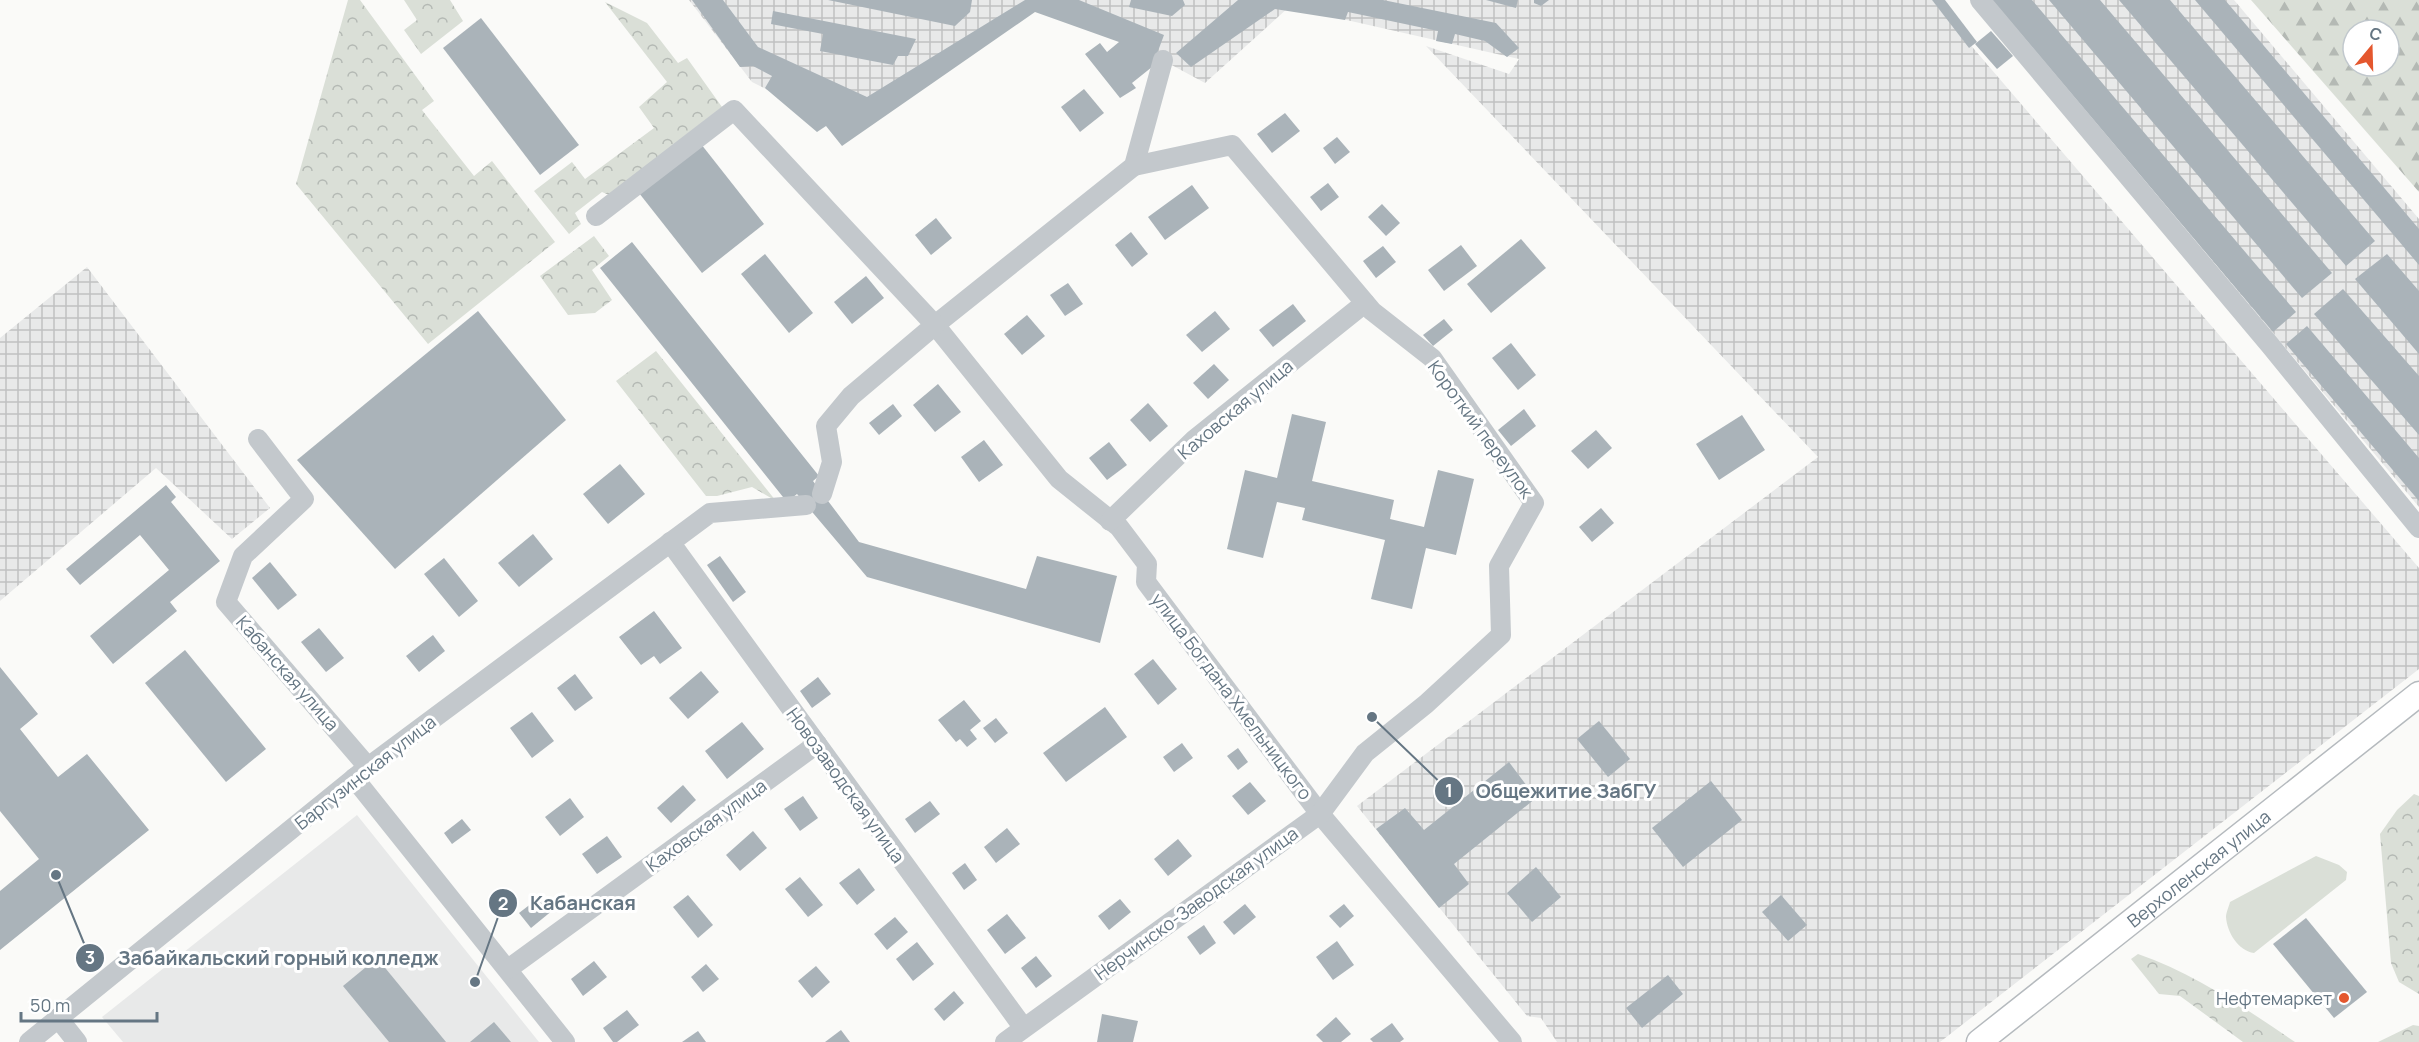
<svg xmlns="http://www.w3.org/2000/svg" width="2419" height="1042" font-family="Manrope,sans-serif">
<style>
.built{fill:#e8e9e9}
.industrial{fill:url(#industrial-grid)}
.green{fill:#dadfd7}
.forest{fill:url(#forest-firs);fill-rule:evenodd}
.park{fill:url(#park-crowns)}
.building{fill:#aab3b9}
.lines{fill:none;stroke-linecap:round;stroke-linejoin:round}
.major-casing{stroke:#b5babe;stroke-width:27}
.minor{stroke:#c3c8cc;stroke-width:20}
.major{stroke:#fff;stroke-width:24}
.poi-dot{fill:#e4572e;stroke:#fff;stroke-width:2}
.labels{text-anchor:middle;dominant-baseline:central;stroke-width:6;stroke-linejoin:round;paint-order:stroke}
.street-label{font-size:18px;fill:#657683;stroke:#fff}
.poi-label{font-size:18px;fill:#657683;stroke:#fff;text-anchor:end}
.leader{fill:none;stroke:#657683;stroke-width:2}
.callout-dot{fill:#657683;stroke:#fff;stroke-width:2}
.mark-label{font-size:18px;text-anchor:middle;font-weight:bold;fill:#fff}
.callout-label{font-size:20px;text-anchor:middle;font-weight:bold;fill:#657683;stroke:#fff;stroke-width:6;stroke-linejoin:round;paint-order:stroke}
</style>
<defs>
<pattern id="industrial-grid" width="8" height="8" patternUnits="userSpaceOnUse" patternTransform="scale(1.5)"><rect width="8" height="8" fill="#e8e9e9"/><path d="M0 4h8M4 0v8" fill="none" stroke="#c0c1c2"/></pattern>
<pattern id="forest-firs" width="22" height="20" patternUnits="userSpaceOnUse" patternTransform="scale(1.5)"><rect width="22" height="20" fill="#dadfd7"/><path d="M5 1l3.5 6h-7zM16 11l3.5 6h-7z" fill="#b4b9b4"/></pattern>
<pattern id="park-crowns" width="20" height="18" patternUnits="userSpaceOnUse" patternTransform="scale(1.5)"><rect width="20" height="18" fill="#dadfd7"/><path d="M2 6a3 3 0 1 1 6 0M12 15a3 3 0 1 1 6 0" fill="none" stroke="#b4b9b4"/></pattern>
</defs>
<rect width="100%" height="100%" fill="#fafaf8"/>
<!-- built -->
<path class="built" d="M357,815L539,1042H123L102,1017Z"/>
<!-- industrial -->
<g class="industrial">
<path d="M689,0H1044L850,131L752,82Z"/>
<path d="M1051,0H1932L2419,568V669L1940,1042H1557L1541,1018L1527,1016L1357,806L1818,457L1426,46L1509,74L1519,59L1289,7L1205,83Z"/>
<path d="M1994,0H2234L2419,219V507Z"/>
<path d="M87,267L270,508L232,539L156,468L0,601V338Z"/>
</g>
<!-- green -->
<path class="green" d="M2316,856L2339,865L2347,872L2346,880L2254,953C2239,951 2227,933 2226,917C2226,913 2229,906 2230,902Z"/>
<!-- forest -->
<path class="forest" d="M2251,0H2419V192ZM2353,30H2389V66H2353Z"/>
<!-- park -->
<g class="park">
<path d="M348,0H360L434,101L422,110L474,176L492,161L555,242L428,344L296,184Z"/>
<path d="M404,0H450L463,21L421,54L404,30L417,20Z"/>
<path d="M605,2L647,23L678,63L687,58L722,107L609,195L602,192L575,213L581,224L569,234L534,191L572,162L585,179L654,128L639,107L667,82Z"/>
<path d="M594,236L609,256L592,270L612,300L595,313L568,315L540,276Z"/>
<path d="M656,351L776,501L752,487L717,496H706L616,381Z"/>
<path d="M2414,794L2419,796V994L2399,982L2391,963L2380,834L2397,810Z"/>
<path d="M2138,954C2195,974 2245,1008 2295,1042H2243L2180,996L2159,994L2131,959Z"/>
<path d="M2413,1025L2419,1026V1042H2378Z"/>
</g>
<!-- building -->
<g class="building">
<path d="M692,0H723L758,47L867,97L1025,0H1079L1164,35L1152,67L1132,83L1136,88L1120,98L1085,54L1100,43L1107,52L1119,42L1035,12L842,146L826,126L817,132L765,88L772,76L753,66L740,67Z"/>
<path d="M828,0H972L970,12L955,26Z"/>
<path d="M1131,0H1183L1185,5L1172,16L1129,7Z"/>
<path d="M1238,0H1383L1496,23L1519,48L1507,57L1485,41L1455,34L1452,44L1436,41L1438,31L1348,12L1345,20L1275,9L1191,67L1176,53Z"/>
<path d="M1486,0H1518L1516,8Z"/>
<path d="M1534,0H1549L1541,6L1534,3Z"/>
<path d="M1932,0H1945L1977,42L1969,48Z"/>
<path d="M1992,0H2032L2296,312L2273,332Z"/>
<path d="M2049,0H2100L2332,273L2302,298Z"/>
<path d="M2119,0H2170L2375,241L2346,266Z"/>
<path d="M2195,0H2225L2419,229V265Z"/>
<path d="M773,11L916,39L908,56H898L893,65L820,51L823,34L771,24Z"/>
<path d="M481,18L579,145L540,175L443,48Z"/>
<path d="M1991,31L2013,56L1997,69L1975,44Z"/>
<path d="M1084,89L1104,113L1080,132L1061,107Z"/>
<path d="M1285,113L1300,131L1272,153L1257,134Z"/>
<path d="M1337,137L1350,152L1335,164L1323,148Z"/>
<path d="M701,144L764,224L702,273L639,193Z"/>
<path d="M1328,183L1339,197L1321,211L1310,197Z"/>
<path d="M1192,185L1209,208L1165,240L1148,217Z"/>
<path d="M1382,204L1400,223L1386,236L1368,217Z"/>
<path d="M936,218L952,238L931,255L915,235Z"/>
<path d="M1131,232L1148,254L1132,267L1115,245Z"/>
<path d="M1521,239L1546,268L1491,313L1467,284Z"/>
<path d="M632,242L819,476L813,481L859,542L1026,589L1037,556L1117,576L1100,643L867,577L797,494L787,502L600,268Z"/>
<path d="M1461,245L1477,266L1444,291L1428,270Z"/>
<path d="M1383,246L1396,262L1376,278L1363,261Z"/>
<path d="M765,254L813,313L789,333L741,274Z"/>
<path d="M2387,254L2419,291V354L2355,279Z"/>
<path d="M866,276L884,298L852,324L834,302Z"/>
<path d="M1068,283L1083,304L1065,316L1050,295Z"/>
<path d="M2343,289L2419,376V435L2314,314Z"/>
<path d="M1293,304L1306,321L1273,347L1259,330Z"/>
<path d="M478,311L566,420L395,569L297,460Z"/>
<path d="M1215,311L1230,329L1202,352L1186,335Z"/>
<path d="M1027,315L1045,336L1022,355L1004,334Z"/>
<path d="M1444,319L1453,330L1433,346L1423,335Z"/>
<path d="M2307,326L2419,458V501L2286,344Z"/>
<path d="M1511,343L1536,375L1518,390L1492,358Z"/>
<path d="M1214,364L1229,380L1208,399L1193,383Z"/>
<path d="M938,384L961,412L935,432L913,405Z"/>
<path d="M1148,403L1168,426L1150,442L1130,420Z"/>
<path d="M893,404L902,416L879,435L869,423Z"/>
<path d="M1524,409L1536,426L1511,446L1498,430Z"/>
<path d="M1292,414L1326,422L1312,481L1394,500L1390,519L1424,527L1438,470L1474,479L1456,555L1426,548L1412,609L1371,599L1385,540L1302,520L1305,508L1277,502L1263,558L1227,549L1245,470L1277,478Z"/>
<path d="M1742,415L1765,450L1719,480L1696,444Z"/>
<path d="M1596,430L1612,448L1588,469L1571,451Z"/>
<path d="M984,440L1003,465L979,482L961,457Z"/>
<path d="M1109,442L1127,465L1107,480L1089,458Z"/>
<path d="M620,464L645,494L608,524L583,494Z"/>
<path d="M166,485L176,497L171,502L220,561L170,602L177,611L113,664L90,636L169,570L140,535L80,585L66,569Z"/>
<path d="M1601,508L1614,523L1592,542L1579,527Z"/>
<path d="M533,534L553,559L519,587L498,563Z"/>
<path d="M720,556L746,592L733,602L707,565Z"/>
<path d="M444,558L478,601L459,617L424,574Z"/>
<path d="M270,562L297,595L278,610L252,578Z"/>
<path d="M654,611L682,648L660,664L654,656L641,665L619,637Z"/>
<path d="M319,628L344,658L326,672L301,642Z"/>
<path d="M433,635L445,651L419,672L406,656Z"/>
<path d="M185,650L266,749L226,782L145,683Z"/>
<path d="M1153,659L1177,689L1158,705L1134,674Z"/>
<path d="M0,667L38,714L20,729L58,777L87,754L149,830L0,950V891L39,859L0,811Z"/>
<path d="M701,671L719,692L688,719L669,698Z"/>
<path d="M575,674L593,698L575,711L557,688Z"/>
<path d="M818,677L831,694L812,708L800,691Z"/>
<path d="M964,700L981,721L970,730L977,739L967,747L960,739L956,742L938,720Z"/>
<path d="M1105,707L1127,737L1066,782L1043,753Z"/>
<path d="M532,712L554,741L532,758L510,728Z"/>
<path d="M996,718L1008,733L995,743L983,728Z"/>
<path d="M1599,721L1630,759L1608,777L1577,739Z"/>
<path d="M742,722L764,749L727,779L705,751Z"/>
<path d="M1182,743L1193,758L1174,772L1163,757Z"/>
<path d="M1238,748L1248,762L1238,770L1227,756Z"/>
<path d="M1509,762L1536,798L1454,864L1469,884L1439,908L1376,829L1405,808L1424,830Z"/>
<path d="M1711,781L1742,820L1683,867L1652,828Z"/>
<path d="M1250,782L1266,801L1248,815L1232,796Z"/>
<path d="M683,785L696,800L671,823L657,808Z"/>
<path d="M803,796L818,818L800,831L784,809Z"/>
<path d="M570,798L584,817L560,836L545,817Z"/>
<path d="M930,801L940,814L915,833L905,819Z"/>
<path d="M462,819L471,830L452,844L444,833Z"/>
<path d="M1007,828L1020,844L996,863L984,847Z"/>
<path d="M753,831L767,848L740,871L726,855Z"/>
<path d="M607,836L622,857L597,874L582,854Z"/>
<path d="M1178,839L1192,856L1168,876L1154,859Z"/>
<path d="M965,863L977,880L964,890L952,873Z"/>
<path d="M1536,867L1561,897L1532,922L1507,893Z"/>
<path d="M859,868L875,890L857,905L839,883Z"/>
<path d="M800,877L823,905L808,917L785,889Z"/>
<path d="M688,895L713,925L698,938L673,907Z"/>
<path d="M1781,895L1807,925L1788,941L1762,912Z"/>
<path d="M541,896L553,910L531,928L519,913Z"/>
<path d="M1120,899L1131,912L1109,930L1098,916Z"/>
<path d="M1245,904L1256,917L1234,935L1223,922Z"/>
<path d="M1344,904L1354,916L1340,928L1329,916Z"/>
<path d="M1007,914L1026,938L1005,954L987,930Z"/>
<path d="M895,917L908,932L887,950L874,934Z"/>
<path d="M2306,918L2367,992L2334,1018L2273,944Z"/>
<path d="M1204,925L1216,943L1200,955L1187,937Z"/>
<path d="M1337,941L1354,965L1333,980L1316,957Z"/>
<path d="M917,942L934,964L913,981L896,959Z"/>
<path d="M1036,956L1052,976L1036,988L1021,968Z"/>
<path d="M377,958L446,1042H389L343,986Z"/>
<path d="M594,961L607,977L583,996L571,979Z"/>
<path d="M706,964L719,979L703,992L691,977Z"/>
<path d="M816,966L830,982L812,998L798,981Z"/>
<path d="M1668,975L1683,994L1642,1028L1626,1008Z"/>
<path d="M954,991L964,1003L944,1021L934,1009Z"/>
<path d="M627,1010L639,1025L617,1042H613L603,1028Z"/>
<path d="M1102,1014L1138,1021L1133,1042H1097Z"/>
<path d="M1336,1017L1351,1034L1341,1042H1323L1316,1035Z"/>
<path d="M494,1022L511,1042H470Z"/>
<path d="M1392,1023L1404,1039L1400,1042H1373L1370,1039Z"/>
<path d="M841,1030L850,1042H825Z"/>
<path d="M698,1031L706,1042H682Z"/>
</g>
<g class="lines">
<defs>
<g id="major">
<path id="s1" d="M1979,1042L2419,694"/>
</g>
</defs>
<!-- major casing -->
<use href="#major" class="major-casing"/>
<!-- minor -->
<g class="minor">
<path d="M1980,0L2270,345L2419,528"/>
<path d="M1163,60L1134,166L935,325L1059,479L1119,527L1147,564L1146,582L1320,814L1512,1042"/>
<path d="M596,216L734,110L935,325L851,396L826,426L832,462L822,494"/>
<path d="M258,439L304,499L243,556L226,602L368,767"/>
<path d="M1110,521L1195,439L1365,303"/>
<path d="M670,542L1023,1027"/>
<path d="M354,778L565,1042"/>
<path d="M508,969L817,744"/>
<path d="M58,1018L77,1042"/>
<path d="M29,1042L368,767L710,513L806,505"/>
<path d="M1005,1042L1320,814L1365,753L1426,704L1501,635L1499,566L1534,503L1432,358L1372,311L1232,145L1134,166"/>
</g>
<!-- major -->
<use href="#major" class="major"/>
</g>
<!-- markers -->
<circle class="poi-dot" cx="2344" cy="998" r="6"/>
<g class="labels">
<!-- street labels -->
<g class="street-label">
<text transform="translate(1235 409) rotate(-40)">Каховская улица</text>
<text transform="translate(1481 429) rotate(54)">Короткий переулок</text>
<text transform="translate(288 673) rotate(49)">Кабанская улица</text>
<text transform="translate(1232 696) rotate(53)">улица Богдана Хмельницкого</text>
<text transform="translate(365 772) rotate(-38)">Баргузинская улица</text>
<text transform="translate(846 785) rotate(54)">Новозаводская улица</text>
<text transform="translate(706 825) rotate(-36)">Каховская улица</text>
<text stroke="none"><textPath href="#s1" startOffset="280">Верхоленская улица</textPath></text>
<text transform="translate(1196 903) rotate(-36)">Нерчинско-Заводская улица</text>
</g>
<!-- poi labels -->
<g class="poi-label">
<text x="2332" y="998">Нефтемаркет</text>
</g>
</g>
<!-- callouts -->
<path class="leader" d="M1372 717L1449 791M475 982L503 903M56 875L90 958"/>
<g class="callout-dot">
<circle cx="1372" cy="717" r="6"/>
<circle cx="475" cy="982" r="6"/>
<circle cx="56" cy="875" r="6"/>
<circle cx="1449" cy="791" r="15"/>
<circle cx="503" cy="903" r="15"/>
<circle cx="90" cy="958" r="15"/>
</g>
<g class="mark-label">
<text x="1449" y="797">1</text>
<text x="503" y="910">2</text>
<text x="90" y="964">3</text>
</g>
<g class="callout-label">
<text x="1566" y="798">Общежитие ЗабГУ</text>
<text x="583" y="910">Кабанская</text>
<text x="278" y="965">Забайкальский горный колледж</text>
</g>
<!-- north arrow -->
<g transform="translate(2371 48) rotate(19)"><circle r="28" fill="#ffffff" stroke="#c1c8cd" stroke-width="1.5"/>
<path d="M0-4.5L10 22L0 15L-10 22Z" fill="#e4572e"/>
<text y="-9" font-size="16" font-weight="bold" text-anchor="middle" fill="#657683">С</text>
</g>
<!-- scale -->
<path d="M21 1012v9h136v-9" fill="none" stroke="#657683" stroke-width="3"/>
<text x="30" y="1012" font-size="18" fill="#657683" stroke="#ffffff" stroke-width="4.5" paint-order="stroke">50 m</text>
</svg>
